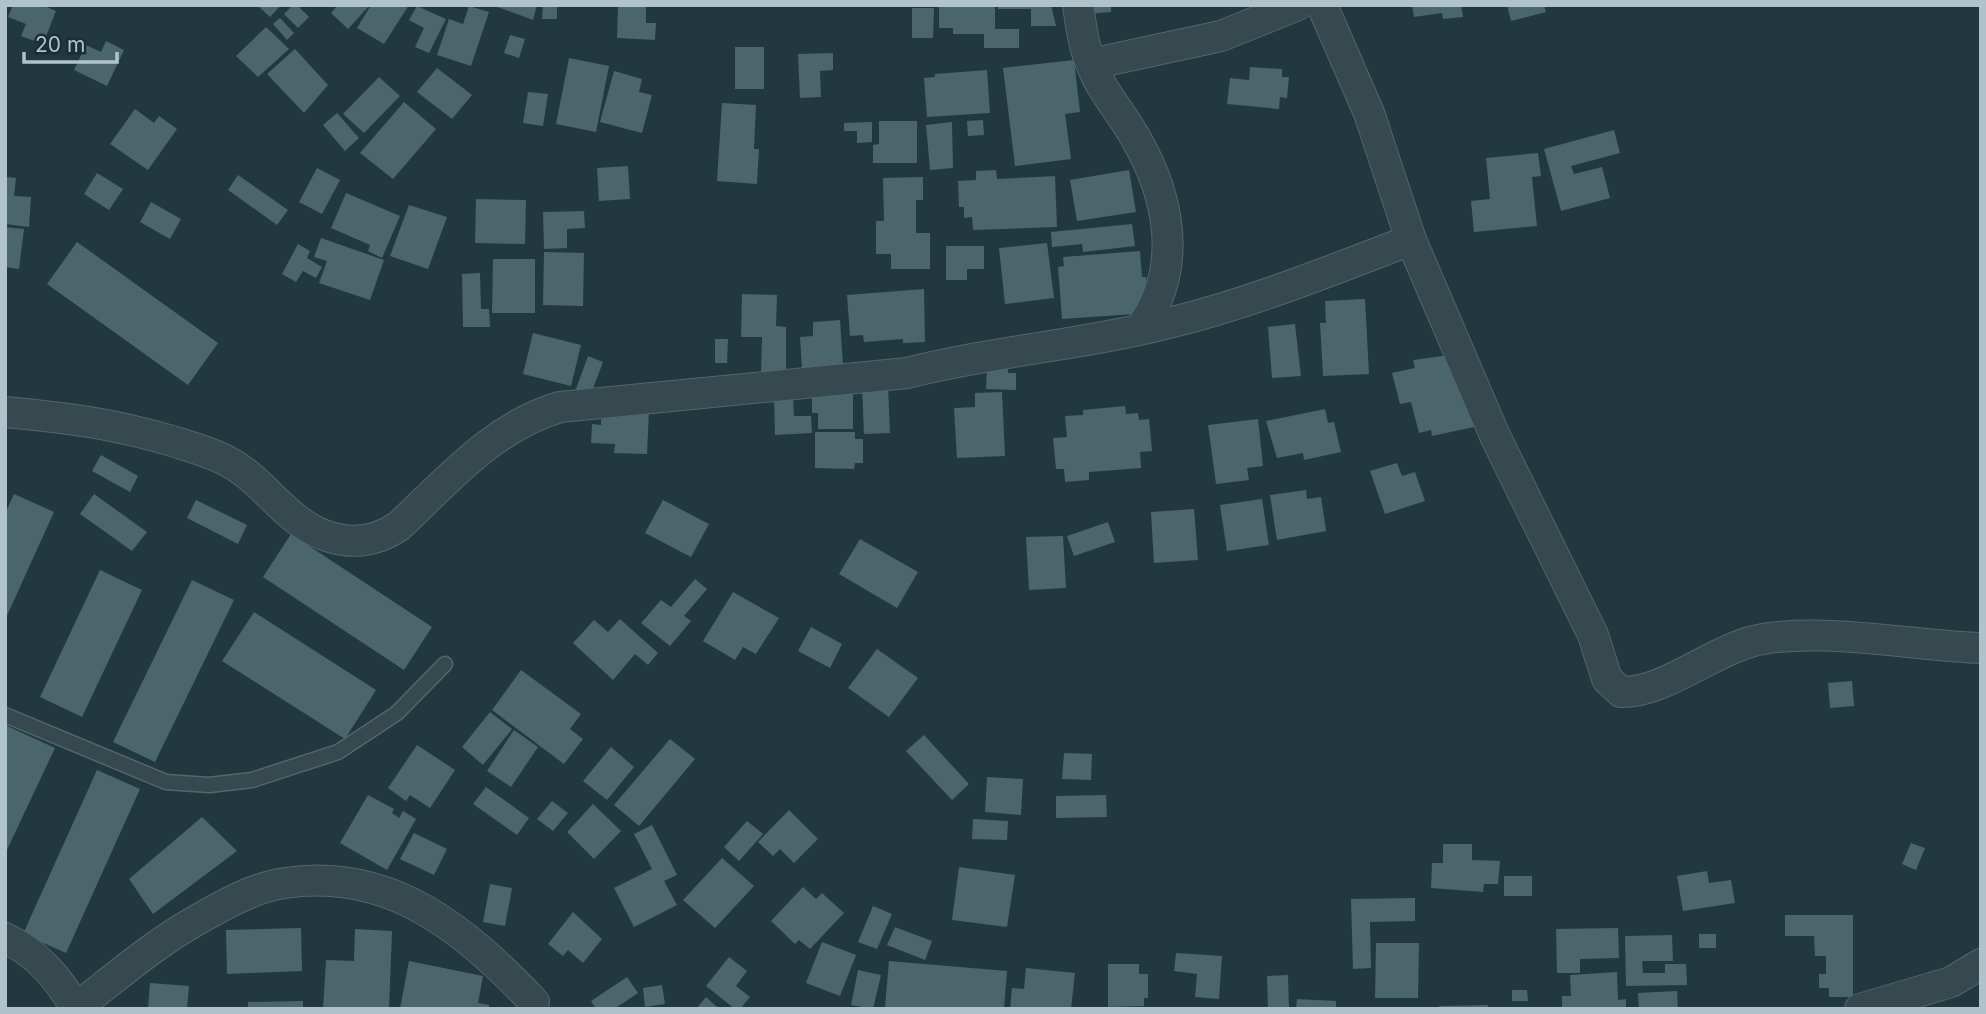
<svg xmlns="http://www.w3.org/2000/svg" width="1986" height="1014" font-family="Inter,sans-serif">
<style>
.building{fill:#4b656d}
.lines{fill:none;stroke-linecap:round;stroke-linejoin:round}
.service-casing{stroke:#53666d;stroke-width:17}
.minor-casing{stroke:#53666d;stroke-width:32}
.service{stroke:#35494f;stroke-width:14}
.minor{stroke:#35494f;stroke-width:30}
</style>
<rect width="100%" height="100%" fill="#21383f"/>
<!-- building -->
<g class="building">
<path d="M13,5H42L56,11L43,44L21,36L26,24L8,17Z"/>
<path d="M257,5H281L270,17Z"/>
<path d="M293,5H297L309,17L298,28L284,14Z"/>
<path d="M338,5H370L348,29L331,13Z"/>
<path d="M371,5H409L384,44L357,28Z"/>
<path d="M492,5H537L533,20Z"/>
<path d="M543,5H557V19H542Z"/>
<path d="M939,5H995V29H1019V48H984V34H953V28H939Z"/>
<path d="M998,5H1051L1056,26H1031V9H998Z"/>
<path d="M1087,5H1111V12L1088,14Z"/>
<path d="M1412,5H1461L1463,17L1443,19L1442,13L1414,17Z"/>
<path d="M1507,5H1544L1546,12L1511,21Z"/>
<path d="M417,6L446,19L429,53L415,47L424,28L409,20Z"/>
<path d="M469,6L489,12L471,66L437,55L449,19L463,24Z"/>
<path d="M618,6L646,7V23H656L655,40L617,38Z"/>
<path d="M912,8H934L933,38H912Z"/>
<path d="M280,18L294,33L287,40L273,24Z"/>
<path d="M266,27L289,49L258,77L236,56Z"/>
<path d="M510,35L525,39L519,58L504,53Z"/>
<path d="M106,41L124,50L107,86L74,70L86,45L101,52Z"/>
<rect x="735" y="47" width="29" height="42"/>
<path d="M295,49L328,85L304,113L267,74Z"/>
<path d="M833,53V70L820,71L821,97L800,98L798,54Z"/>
<path d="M569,58L609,66L596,132L556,124Z"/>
<path d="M1074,60L1080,112L1065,114L1071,159L1015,166L1003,68Z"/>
<path d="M1250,67L1282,69V77H1289L1287,98L1280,97L1279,109L1227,104L1230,78L1249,80Z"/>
<path d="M437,68L472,95L452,119L417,92Z"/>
<path d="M987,70L990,113L927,117L924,78L935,77V74Z"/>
<path d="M614,71L642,79L639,92L652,95L642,133L600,122Z"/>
<path d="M379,77L400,96L364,133L343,114Z"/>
<path d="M528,92L548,94L543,126L523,123Z"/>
<path d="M404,102L436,129L393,179L360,153Z"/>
<path d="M722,103L756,105L754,149H759L757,184L717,181Z"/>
<path d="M135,109L154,123L159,116L177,129L148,170L110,144Z"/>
<path d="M337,113L359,138L345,151L323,125Z"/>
<path d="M983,120L984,135L968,136L967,121Z"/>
<path d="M879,121H917V163H873V145L879,144Z"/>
<path d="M872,122V142L857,143V131H844V123Z"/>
<path d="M952,122L953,168L930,170L926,125Z"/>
<path d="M1614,130L1620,153L1571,166L1574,174L1602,167L1610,198L1561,211L1544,149Z"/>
<path d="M1538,153L1541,176L1532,177L1537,226L1474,232L1471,201L1490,199L1486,158Z"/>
<path d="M628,166L630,199L599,201L597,168Z"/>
<path d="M317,168L340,180L322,214L299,202Z"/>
<path d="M996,170L997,179L1055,176L1057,227L973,230L972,217L964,218V207H959L958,181L976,180V171Z"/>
<path d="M1129,170L1136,212L1077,221L1070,180Z"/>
<path d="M97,173L123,189L109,210L84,194Z"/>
<path d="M238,175L288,210L277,225L228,190Z"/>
<path d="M5,177L16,178L14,196L31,197L29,227L5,224Z"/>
<path d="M923,177V200H916V233H930V269H891V254H876V221H884L883,178Z"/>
<path d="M346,193L400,216L382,258L368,251L370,245L331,228Z"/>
<path d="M476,199L526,200L525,244L475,243Z"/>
<path d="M151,202L181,219L170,239L140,222Z"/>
<path d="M409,205L447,217L428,269L390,256Z"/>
<path d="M584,211L585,228L567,229V248L544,249L543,212Z"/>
<path d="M1132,224L1135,246L1083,252L1082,244L1052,247L1051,232Z"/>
<path d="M5,227L24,229L19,269L5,267Z"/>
<path d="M321,238L384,260L370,300L319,283L327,261L314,257Z"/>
<path d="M77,242L218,343L188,385L47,284Z"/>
<path d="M1047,243L1054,298L1005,304L999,248Z"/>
<path d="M298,244L310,251L307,258L322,267L316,278L303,271L296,282L282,274Z"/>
<path d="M946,246H984V269H967V280H946Z"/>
<path d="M1140,251L1142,277H1146L1149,313L1062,319L1058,267L1064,266L1063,257Z"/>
<path d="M544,252L584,253L583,306L543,305Z"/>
<path d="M493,259H535V313H492Z"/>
<path d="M480,273L481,309H489L490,327H463L462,274Z"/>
<path d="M924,289L925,342L903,343V339L864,342L863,335L850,336L847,295Z"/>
<path d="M742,294L777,295L776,326L786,327V374H761L762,337H741Z"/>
<path d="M1365,299L1369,374L1323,376L1320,323H1326L1325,301Z"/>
<path d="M840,320L843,366L802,368L800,337L813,336V322Z"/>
<path d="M1295,324L1301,376L1272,378L1268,327Z"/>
<path d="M533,333L581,345L571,386L523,374Z"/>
<path d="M715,339H728L727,363H715Z"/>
<path d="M1457,354L1474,427L1432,436L1431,430L1419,433L1411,402L1400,404L1392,373L1415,368L1413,360Z"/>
<path d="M588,356L603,362L591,394L576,389Z"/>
<path d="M987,369H1008V373H1016V390L986,389Z"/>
<path d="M888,386L890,433L864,434L862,387Z"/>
<path d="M812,391H853V429H818V413H812Z"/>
<path d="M1002,392L1005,456L957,458L954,408L975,407V393Z"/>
<path d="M793,397L794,416H811L812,433L775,435L774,398Z"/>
<path d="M1125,406L1126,414L1138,413L1139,420L1149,419L1152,451L1140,452L1141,468L1089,472V480L1065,482L1064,469H1056L1053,438L1067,437L1065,416L1083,415V410Z"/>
<path d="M1325,409L1328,423L1334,422L1341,452L1304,460L1303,453L1277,458L1266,421Z"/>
<path d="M649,410L647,454L614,453L615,444L591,443L592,424L601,425V411Z"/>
<path d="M1258,419L1263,466L1247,468L1249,480L1216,484L1208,425Z"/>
<path d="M815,432H855V439H863V463H855L854,469L815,468Z"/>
<path d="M101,455L138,476L130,492L92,471Z"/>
<path d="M1397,463L1402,476L1415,472L1425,501L1385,514L1370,471Z"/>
<path d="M1306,490L1307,499L1321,497L1326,531L1277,540L1270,495Z"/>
<path d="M14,494L54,512L5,620V514Z"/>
<path d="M94,494L147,532L132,551L80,514Z"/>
<path d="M1262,499L1269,545L1227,551L1220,505Z"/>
<path d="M196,500L247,525L238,544L187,518Z"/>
<path d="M663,500L709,524L691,557L645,533Z"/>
<path d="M1194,509L1198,560L1154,563L1151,512Z"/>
<path d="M1108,522L1115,542L1074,556L1067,536Z"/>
<path d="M291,534L432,627L404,670L263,577Z"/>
<path d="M1063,536L1066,588L1029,590L1026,537Z"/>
<path d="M860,539L918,572L897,608L839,574Z"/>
<path d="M100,570L142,590L82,717L40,697Z"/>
<path d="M695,579L707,589L684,616L691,621L670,646L641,623L661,600L671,607Z"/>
<path d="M192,580L234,600L155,762L113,742Z"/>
<path d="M733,592L779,618L756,654L743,647L735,660L703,641Z"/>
<path d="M254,612L376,690L345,739L222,661Z"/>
<path d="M620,619L658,653L648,665L635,654L613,680L573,643L594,620L608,632Z"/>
<path d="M811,627L842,644L830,668L798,651Z"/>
<path d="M877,649L918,678L889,717L848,688Z"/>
<path d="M521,670L581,714L570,729L583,739L564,764L492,710Z"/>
<path d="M1852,681L1854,706L1830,708L1828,683Z"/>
<path d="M490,712L512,729L483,765L462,747Z"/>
<path d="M5,725L55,748L5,854Z"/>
<path d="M514,730L538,747L511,787L487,771Z"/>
<path d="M924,735L969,784L952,800L906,751Z"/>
<path d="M670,739L695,759L639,826L614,805Z"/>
<path d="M417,745L455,770L430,808L410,795L406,801L388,788Z"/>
<path d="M611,747L634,767L607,800L583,781Z"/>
<path d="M1064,753L1092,754L1091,780L1062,779Z"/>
<path d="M97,770L140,789L66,953L23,934Z"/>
<path d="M987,777L1023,779L1021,815L985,812Z"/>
<path d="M486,787L529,818L517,835L473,804Z"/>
<path d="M368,795L394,809L392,813L399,818L403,811L416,819L387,870L340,843Z"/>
<path d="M1106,795L1107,817L1056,818V796Z"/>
<path d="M552,801L568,813L553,831L537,819Z"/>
<path d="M593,804L621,831L594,859L567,832Z"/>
<path d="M789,810L818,839L794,863L780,849L773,856L758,842Z"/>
<path d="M202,817L237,851L153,914L129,879Z"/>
<path d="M973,819L1008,821L1007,840L972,839Z"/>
<path d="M747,821L763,834L739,861L724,847Z"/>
<path d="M652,825L677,875L664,881L677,905L634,927L614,888L652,869L634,834Z"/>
<path d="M414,833L447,849L434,875L400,859Z"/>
<path d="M1911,843L1925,848L1916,870L1902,864Z"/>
<path d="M1443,844H1472V860L1500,861L1498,884H1484L1483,892L1431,888L1432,863H1443Z"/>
<path d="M722,858L754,886L715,928L683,900Z"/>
<path d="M959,867L1015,875L1007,927L952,920Z"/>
<path d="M1707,871L1709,883L1731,880L1735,903L1683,911L1677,876Z"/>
<rect x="1504" y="876" width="28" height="20"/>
<path d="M490,884L512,888L505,926L483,922Z"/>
<path d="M803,887L816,899L822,893L844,913L810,949L799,940L795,944L771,921Z"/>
<path d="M1415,898V921L1370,922L1371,968L1353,969L1351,899Z"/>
<path d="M873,906L892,914L877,949L858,942Z"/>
<path d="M573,912L602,939L583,963L568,950L563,956L548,944Z"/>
<path d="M1785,915H1853V997H1829V988H1819V974H1826V956H1815L1814,936H1785Z"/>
<path d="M895,927L932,941L925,960L887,945Z"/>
<path d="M301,928L302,971L227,974L226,930Z"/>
<path d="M1618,928L1619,958L1580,959V973H1557L1556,929Z"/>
<path d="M355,929L392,931L389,1009H323L326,960L354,961Z"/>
<rect x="1699" y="934" width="17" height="14"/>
<path d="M1672,935L1673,961H1642L1643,973H1665V964H1686L1687,985L1626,986L1625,936Z"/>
<path d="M822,942L856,955L840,996L806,983Z"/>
<path d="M1376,943H1419L1418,998H1375Z"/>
<path d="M1176,953L1222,956L1219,999L1195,997L1197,974L1174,971Z"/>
<path d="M729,957L747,971L736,986L750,997L740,1009H735L706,986Z"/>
<path d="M409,961L483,976L478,1003L489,1005V1009H400Z"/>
<path d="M889,961L1007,971L1004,1009L885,1007Z"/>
<path d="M1108,964H1139V974H1148V998H1144V1006L1108,1007Z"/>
<path d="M1026,968L1075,973L1071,1009H1010L1012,988L1024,989Z"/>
<path d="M858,970L881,975L873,1009L851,1005Z"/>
<path d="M1617,972L1618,1000L1626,999V1009H1562V996H1571L1570,975Z"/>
<path d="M1288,975L1289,1009H1268L1267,976Z"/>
<path d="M627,977L638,993L614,1009H596L591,1001Z"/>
<path d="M150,983L189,986L187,1009H148Z"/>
<path d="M662,985L665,1004L645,1007L643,988Z"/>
<path d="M1512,990H1527L1528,1001H1512Z"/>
<path d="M1677,991L1678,1009H1639L1638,993Z"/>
<path d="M706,997L716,1006L725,1009H696Z"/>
<path d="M1297,999L1336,1001V1009H1296Z"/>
<path d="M303,1001V1009H248V1002Z"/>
<path d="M1488,1005V1009H1439V1006Z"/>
</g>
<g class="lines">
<defs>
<path id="service" d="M5,715L166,782L209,785L252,780L338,752L397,713L445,664"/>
<g id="minor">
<path d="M1078,5C1081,25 1083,45 1091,63C1101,91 1121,112 1135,137C1170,197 1184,269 1140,329"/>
<path d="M1322,5L1369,113L1411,240L1495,436L1593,635L1607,679L1621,692C1663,693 1708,654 1750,642C1811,625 1915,646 1981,648"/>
<path d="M1091,64L1221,36L1298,5"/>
<path d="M5,412C68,418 111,423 172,441C191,447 210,452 227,461C264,480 284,520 324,535C350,545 376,542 399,526C448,480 494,426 560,407L907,373C993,351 1083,345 1169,323C1251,303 1332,270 1411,240"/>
<path d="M5,938C36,952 60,980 76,1009"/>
<path d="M76,1008C115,978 154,944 197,920C223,905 255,887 285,883C392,867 466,931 534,1002"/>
<path d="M1860,1009L1951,982L1981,964"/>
</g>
</defs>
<!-- service casing -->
<use href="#service" class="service-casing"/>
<!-- minor casing -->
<use href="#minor" class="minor-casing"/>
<!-- service -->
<use href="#service" class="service"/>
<!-- minor -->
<use href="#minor" class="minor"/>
</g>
<!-- border -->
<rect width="1986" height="1014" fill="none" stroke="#b1c3ca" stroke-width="14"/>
<!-- scale -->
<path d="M24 52v10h93v-10" fill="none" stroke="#b1c3ca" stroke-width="3.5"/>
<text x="35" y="52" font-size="21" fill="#b1c3ca" stroke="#1a2e34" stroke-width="5" paint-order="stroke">20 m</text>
</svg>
